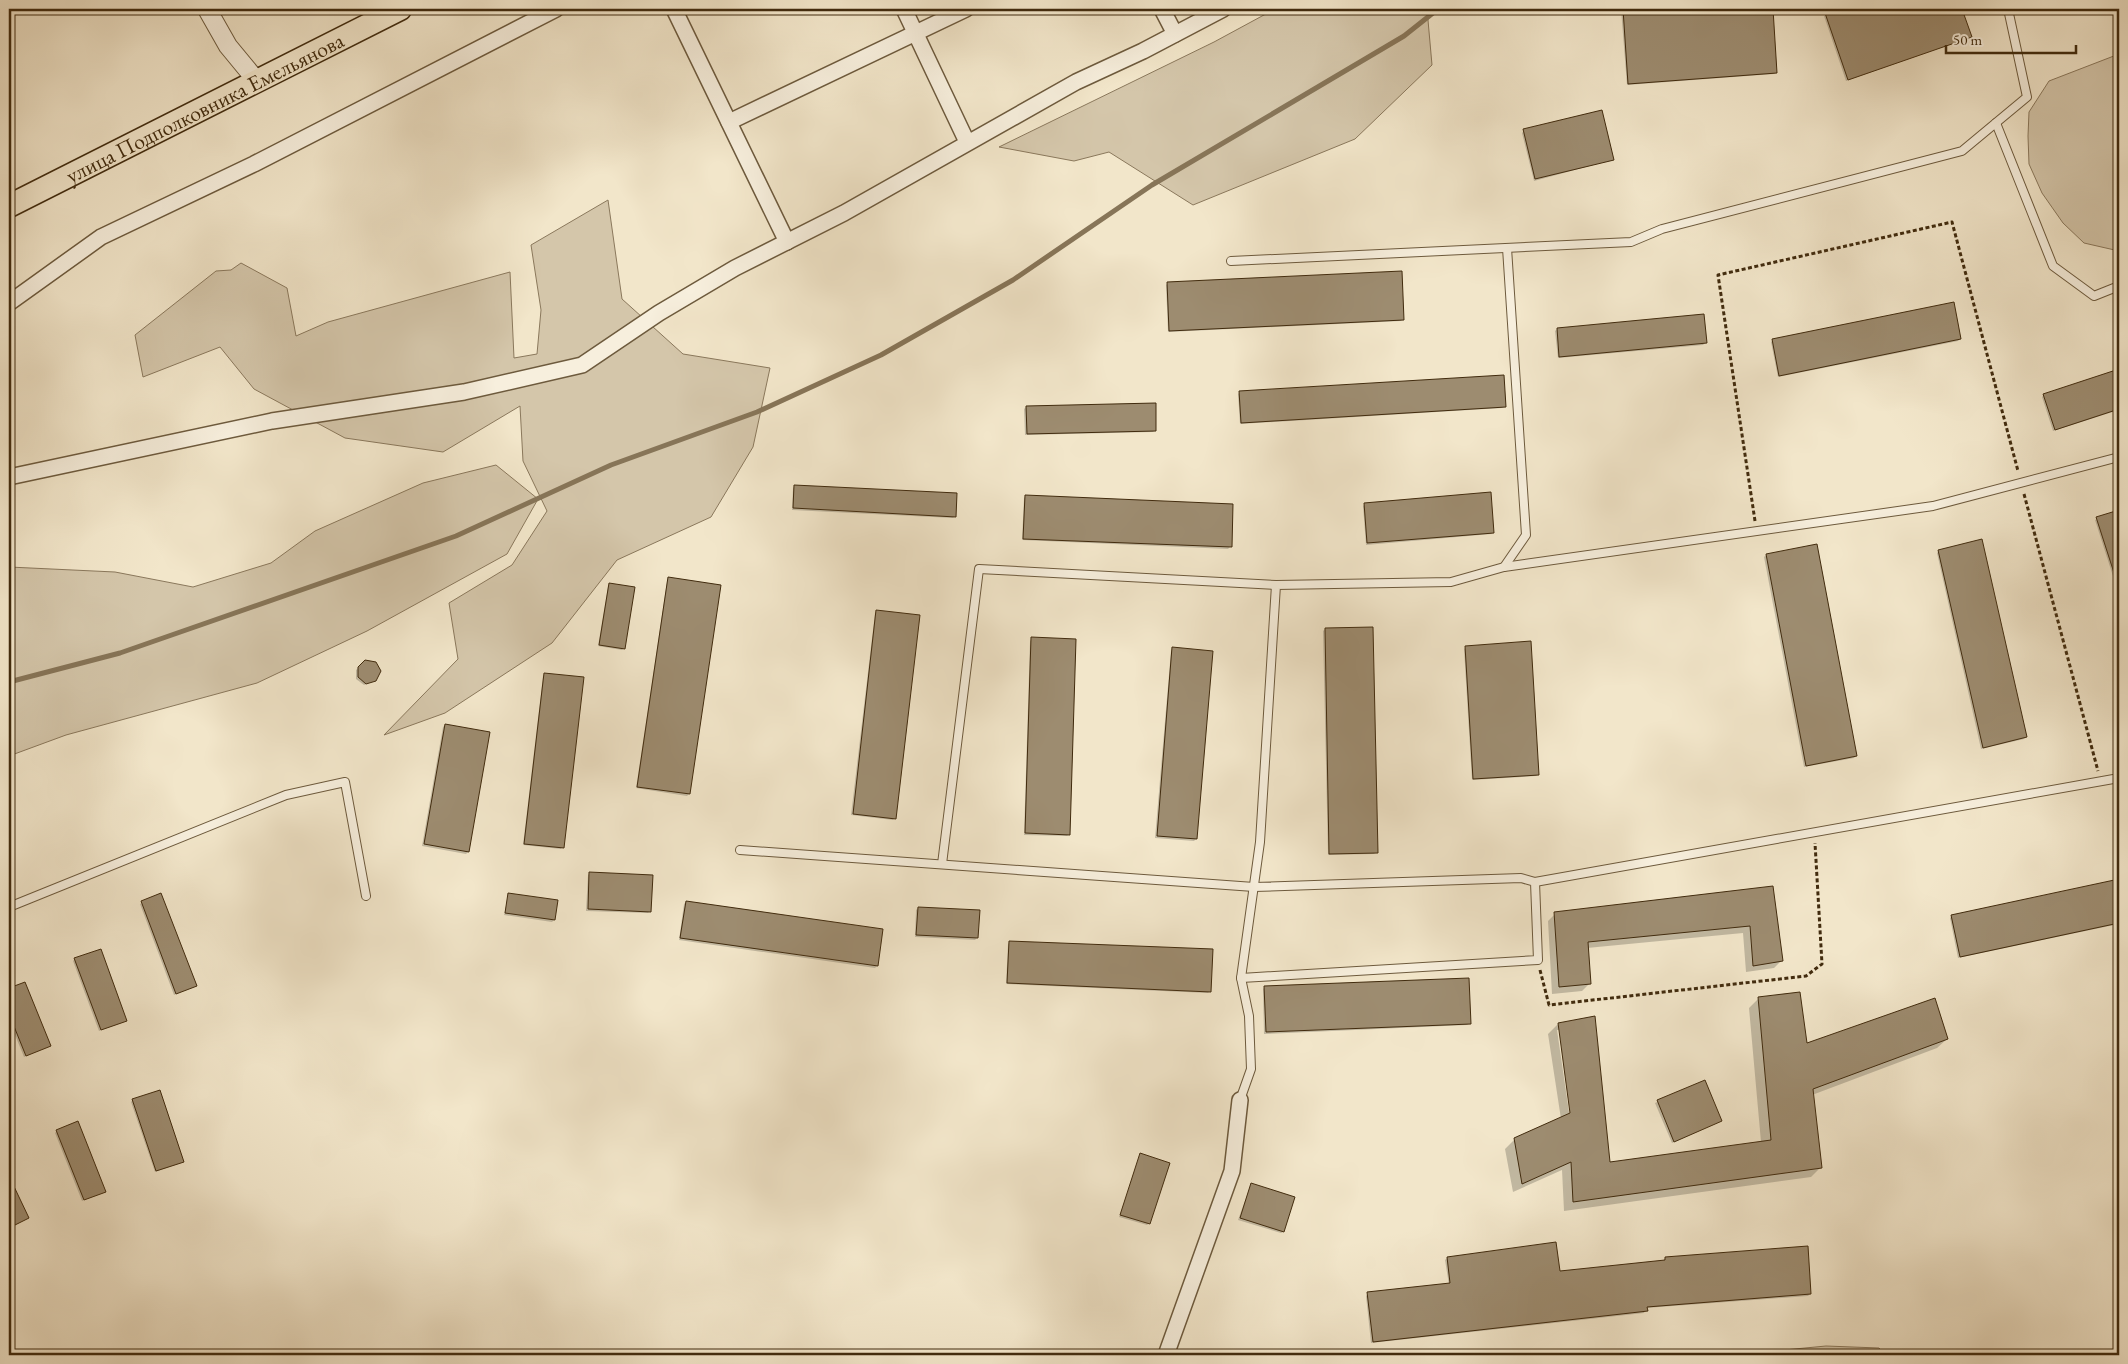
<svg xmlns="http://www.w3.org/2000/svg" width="2128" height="1364" font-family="'EB Garamond',serif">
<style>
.green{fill:#d4c6aa;stroke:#8a785c}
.shadow{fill:#0003;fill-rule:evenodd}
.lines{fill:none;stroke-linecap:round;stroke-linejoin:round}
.stream{stroke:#877558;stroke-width:5}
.building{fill:#9d8c70;stroke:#412b0e}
.service-casing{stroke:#6d5a3d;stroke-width:10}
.minor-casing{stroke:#6d5a3d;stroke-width:18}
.tertiary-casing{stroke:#6d5a3d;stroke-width:20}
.primary-casing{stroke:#412b0e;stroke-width:25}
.path{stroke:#412b0e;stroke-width:3;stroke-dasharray:4 2.5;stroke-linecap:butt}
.service{stroke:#f7efdd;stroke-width:8}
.minor{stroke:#f7efdd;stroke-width:15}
.tertiary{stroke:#f7efdd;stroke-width:18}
.primary{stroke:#f2e6ca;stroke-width:22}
.labels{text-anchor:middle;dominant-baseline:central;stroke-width:5;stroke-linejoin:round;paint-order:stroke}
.street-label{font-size:22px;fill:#412b0e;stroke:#f7efdd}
</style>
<rect width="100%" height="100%" fill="#f2e6ca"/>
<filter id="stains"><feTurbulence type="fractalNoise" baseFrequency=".004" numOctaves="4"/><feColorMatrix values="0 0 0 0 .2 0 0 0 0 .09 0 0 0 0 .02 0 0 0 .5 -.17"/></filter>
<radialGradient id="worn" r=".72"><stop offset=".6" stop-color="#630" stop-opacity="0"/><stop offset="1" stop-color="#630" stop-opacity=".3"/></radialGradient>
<!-- green -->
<g class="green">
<path d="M1275,9H1427L1432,65L1355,139L1193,205L1109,152L1074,161L999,147L1214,42Z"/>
<path d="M2119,54V251L2084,243L2063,223L2042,193L2029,164L2028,136L2029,112L2049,81Z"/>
<path d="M608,200L622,299L683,354L770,368L753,447L711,517L617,560L552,643L445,713L384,735L458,659L449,603L512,565L547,511L523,461L520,406L443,452L345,438L254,389L220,347L143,377L135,335L216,271L231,270L241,263L287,288L296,336L328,322L510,272L514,358L537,354L541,310L531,245Z"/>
<path d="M496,465L538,499L507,554L367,631L257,683L66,735L9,756V567L115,572L193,587L271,563L315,531L423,483Z"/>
<path d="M1826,1346L1879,1348L1886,1355H1732Z"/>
</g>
<!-- shadow -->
<g class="shadow">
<path d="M1621,9H1771L1776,72L1774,74L1627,85Z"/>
<path d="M1840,9H1961L1971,37L1846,81L1824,16Z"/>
<path d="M1524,131L1612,160L1534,181L1522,133Z"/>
<path d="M1168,283L1402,319L1401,321L1168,332L1166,285Z"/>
<path d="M1557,329L1705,343L1703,345L1558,358L1555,331Z"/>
<path d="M1960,339L1958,341L1778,377L1771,342L1773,340Z"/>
<path d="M2119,370V410L2053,431L2042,397L2044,395Z"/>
<path d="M1240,392L1504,406L1502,408L1240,424L1238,394Z"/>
<path d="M1026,407L1155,430L1153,432L1025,435L1024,409Z"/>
<path d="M795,486L955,516L953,518L792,510L793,488Z"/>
<path d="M1026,496L1232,505L1230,547L1228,549L1022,540L1024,498Z"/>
<path d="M1365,504L1493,532L1491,534L1366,545L1363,506Z"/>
<path d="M2119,511V595L2095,520Z"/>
<path d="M1939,551L2026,737L2024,739L1981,749L1937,553Z"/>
<path d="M1766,555L1856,756L1854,758L1804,767L1764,557Z"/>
<path d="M669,579L689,794L687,796L636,788L667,581Z"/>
<path d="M609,584L624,648L622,650L598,646L608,586Z"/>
<path d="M877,611L895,818L893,820L851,815L875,613Z"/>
<path d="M1325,629L1376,852L1374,854L1328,855L1323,631Z"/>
<path d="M1032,639L1069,834L1067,836L1024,835L1030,641Z"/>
<path d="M1466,647L1538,774L1536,776L1472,780L1464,649Z"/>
<path d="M1173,649L1196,839L1194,841L1155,838L1171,651Z"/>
<path d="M366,661L375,680L364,685L356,679V670Z"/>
<path d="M545,674L562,847L561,849L523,845L543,676Z"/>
<path d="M445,725L489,733L468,852L466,854L422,846L443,727Z"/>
<path d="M590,873L650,911L648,913L586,911L588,875Z"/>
<path d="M2119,881V924L1958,958L1950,918L1952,916Z"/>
<path d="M1772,888L1781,961L1774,968L1746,972L1743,933L1587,948L1589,984L1582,991L1552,994L1548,921L1555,914Z"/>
<path d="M509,894L554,920L552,922L504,915Z"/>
<path d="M161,895L195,986L174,995L140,904Z"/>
<path d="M686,902L882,930L877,966L875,968L679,940L684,904Z"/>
<path d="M918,908L977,938L975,940L915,937L916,910Z"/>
<path d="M1010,942L1210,991L1208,993L1006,984L1008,944Z"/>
<path d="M75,959L124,1022L99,1031L73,961Z"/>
<path d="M24,984L47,1047L24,1057L9,1020V990Z"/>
<path d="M1265,987L1469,1023L1467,1025L1264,1034L1263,989Z"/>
<path d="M1759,998L1806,1045L1947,1039L1937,1048L1812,1095L1821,1167L1811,1177L1564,1211L1562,1170L1513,1192L1505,1149L1515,1139L1561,1119L1548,1034L1558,1024L1609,1163L1761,1142L1749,1008ZM1557,1030H1560L1573,1119H1570Z"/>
<path d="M1705,1082L1721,1121L1672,1143L1655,1103Z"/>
<path d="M133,1100L183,1161L181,1163L155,1172L131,1102Z"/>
<path d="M57,1131L102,1193L82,1201L55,1133Z"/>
<path d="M1141,1155L1148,1224L1147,1225L1119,1217Z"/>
<path d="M9,1179L27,1218L9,1228Z"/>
<path d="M1251,1184L1283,1232L1281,1233L1238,1220Z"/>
<path d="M1447,1258L1559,1272L1663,1261L1665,1258L1810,1294L1808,1296L1646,1308L1644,1313L1371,1343L1366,1296L1368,1294L1449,1285L1445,1260Z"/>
</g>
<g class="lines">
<!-- stream -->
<path class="stream" d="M9,682L120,653L456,536L611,465L757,412L881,355L1013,280L1152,185L1404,36L1438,9"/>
</g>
<!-- building -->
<g class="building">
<path d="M1623,9H1773L1777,73L1628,84Z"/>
<path d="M1836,9H1962L1972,37L1848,80L1825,13Z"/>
<path d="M1602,110L1614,160L1535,179L1523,129Z"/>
<path d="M1402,271L1404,320L1169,331L1167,282Z"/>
<path d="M1954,302L1961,339L1779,376L1772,339Z"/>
<path d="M1704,314L1707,343L1559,357L1557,328Z"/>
<path d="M2119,369V409L2055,430L2043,394Z"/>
<path d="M1504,375L1506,407L1241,423L1239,391Z"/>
<path d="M1156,403V431L1027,434L1026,406Z"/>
<path d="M794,485L957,493L956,517L793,508Z"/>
<path d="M1491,492L1494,533L1367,543L1364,503Z"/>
<path d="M1025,495L1233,504L1232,547L1023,539Z"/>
<path d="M2119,510V579H2116L2096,517Z"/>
<path d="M1982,539L2027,737L1983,748L1938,550Z"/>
<path d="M1817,544L1857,756L1806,766L1766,554Z"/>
<path d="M668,577L721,585L690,794L637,787Z"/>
<path d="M609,583L635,587L625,649L599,645Z"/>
<path d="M876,610L920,615L896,819L853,814Z"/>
<path d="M1373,627L1378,853L1329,854L1325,628Z"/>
<path d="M1031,637L1076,639L1070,835L1025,833Z"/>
<path d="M1531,641L1539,775L1473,779L1465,646Z"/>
<path d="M1172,647L1213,651L1197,839L1157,836Z"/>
<path d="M365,660L376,662L381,671L376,681L366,684L358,677V667Z"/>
<path d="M544,673L584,677L564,848L524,844Z"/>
<path d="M445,724L490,732L469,852L424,844Z"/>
<path d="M589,872L653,875L651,912L588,909Z"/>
<path d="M2119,879V923L1960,957L1951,915Z"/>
<path d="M1773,886L1783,961L1753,966L1750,926L1588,942L1591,984L1559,987L1554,912Z"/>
<path d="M161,893L197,986L176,994L141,901Z"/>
<path d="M508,893L558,900L555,920L505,913Z"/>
<path d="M686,901L883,929L878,966L680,938Z"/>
<path d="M918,907L980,910L978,938L916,935Z"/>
<path d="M1009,941L1213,949L1211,992L1007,983Z"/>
<path d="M101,949L127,1021L101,1030L74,958Z"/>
<path d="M1469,978L1471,1024L1266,1032L1264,986Z"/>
<path d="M25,982L51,1046L26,1056L9,1014V988Z"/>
<path d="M1800,992L1807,1043L1935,998L1948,1039L1813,1089L1822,1168L1573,1202L1571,1162L1522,1184L1514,1138L1570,1113L1558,1023L1595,1016L1610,1162L1771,1140L1758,997Z"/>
<path d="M1705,1080L1722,1121L1674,1142L1657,1100Z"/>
<path d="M160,1090L184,1162L156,1171L132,1099Z"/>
<path d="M78,1121L106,1192L84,1200L56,1130Z"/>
<path d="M1140,1153L1170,1163L1150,1224L1120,1215Z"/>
<path d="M9,1176L29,1218L9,1228Z"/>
<path d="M1251,1183L1295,1197L1284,1232L1240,1218Z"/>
<path d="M1556,1242L1560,1271L1665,1260V1257L1808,1246L1811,1294L1647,1307L1648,1311L1373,1342L1367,1292L1450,1283L1447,1257Z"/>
</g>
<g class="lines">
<defs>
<g id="service">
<path d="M1996,123L2053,266L2094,296L2119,286"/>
<path d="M1231,261L1631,242L1662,229L1962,151L2027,97L2008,9"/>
<path d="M1504,567L1933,506L2119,457"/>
<path d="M740,850L1254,887L1521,878L1535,882L1538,960L1241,978"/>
<path d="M942,864L979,569L1276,585"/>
<path d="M1535,882L2119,778"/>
<path d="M9,907L286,795L345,782L366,896"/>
<path d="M1240,1100L1251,1069L1249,1016L1241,978L1260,842L1276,585L1451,582L1504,567L1526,535L1507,248"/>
</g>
<g id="minor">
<path d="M674,9L787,242"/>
<path d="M904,9L967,142"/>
<path d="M1162,9L1175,34"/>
<path d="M729,122L966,9"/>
<path d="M9,303L101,237L254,164L556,9"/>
<path d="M9,477L272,421L464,392L582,365L659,313L735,268L844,213L1076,82L1143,51L1223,9"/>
<path d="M1166,1355L1232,1171L1240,1100"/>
</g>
<path id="tertiary" d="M207,9L228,46L256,80"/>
<g id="primary">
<path id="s1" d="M9,206L400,9"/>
</g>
</defs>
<!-- service casing -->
<use href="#service" class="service-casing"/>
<!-- minor casing -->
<use href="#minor" class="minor-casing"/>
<!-- tertiary casing -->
<use href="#tertiary" class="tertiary-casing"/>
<!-- primary casing -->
<use href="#primary" class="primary-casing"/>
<!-- path -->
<g class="path">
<path d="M2024,494L2098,771"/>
<path d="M1755,521L1718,275L1952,222L2018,471"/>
<path d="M1540,970L1549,1005L1806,976L1822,964L1815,843"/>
</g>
<!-- service -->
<use href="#service" class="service"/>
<!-- minor -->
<use href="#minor" class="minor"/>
<!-- tertiary -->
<use href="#tertiary" class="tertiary"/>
<!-- primary -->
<use href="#primary" class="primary"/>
</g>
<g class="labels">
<!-- street labels -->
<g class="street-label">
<text stroke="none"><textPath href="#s1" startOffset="219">улица Подполковника Емельянова</textPath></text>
</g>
</g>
<!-- margin -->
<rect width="2128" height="1364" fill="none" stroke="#f2e6ca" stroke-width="30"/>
<rect x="10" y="10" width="2108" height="1344" fill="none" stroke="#412b0e" stroke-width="2.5"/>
<rect x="15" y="15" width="2098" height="1334" fill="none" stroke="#412b0e"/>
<!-- scale -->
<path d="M1946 45v8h130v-8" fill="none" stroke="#412b0e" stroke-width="2.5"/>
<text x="1953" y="45" font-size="15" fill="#412b0e" stroke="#f7efdd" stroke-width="4" paint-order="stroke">50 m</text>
<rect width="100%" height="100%" filter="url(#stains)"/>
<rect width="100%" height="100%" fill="url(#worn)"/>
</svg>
